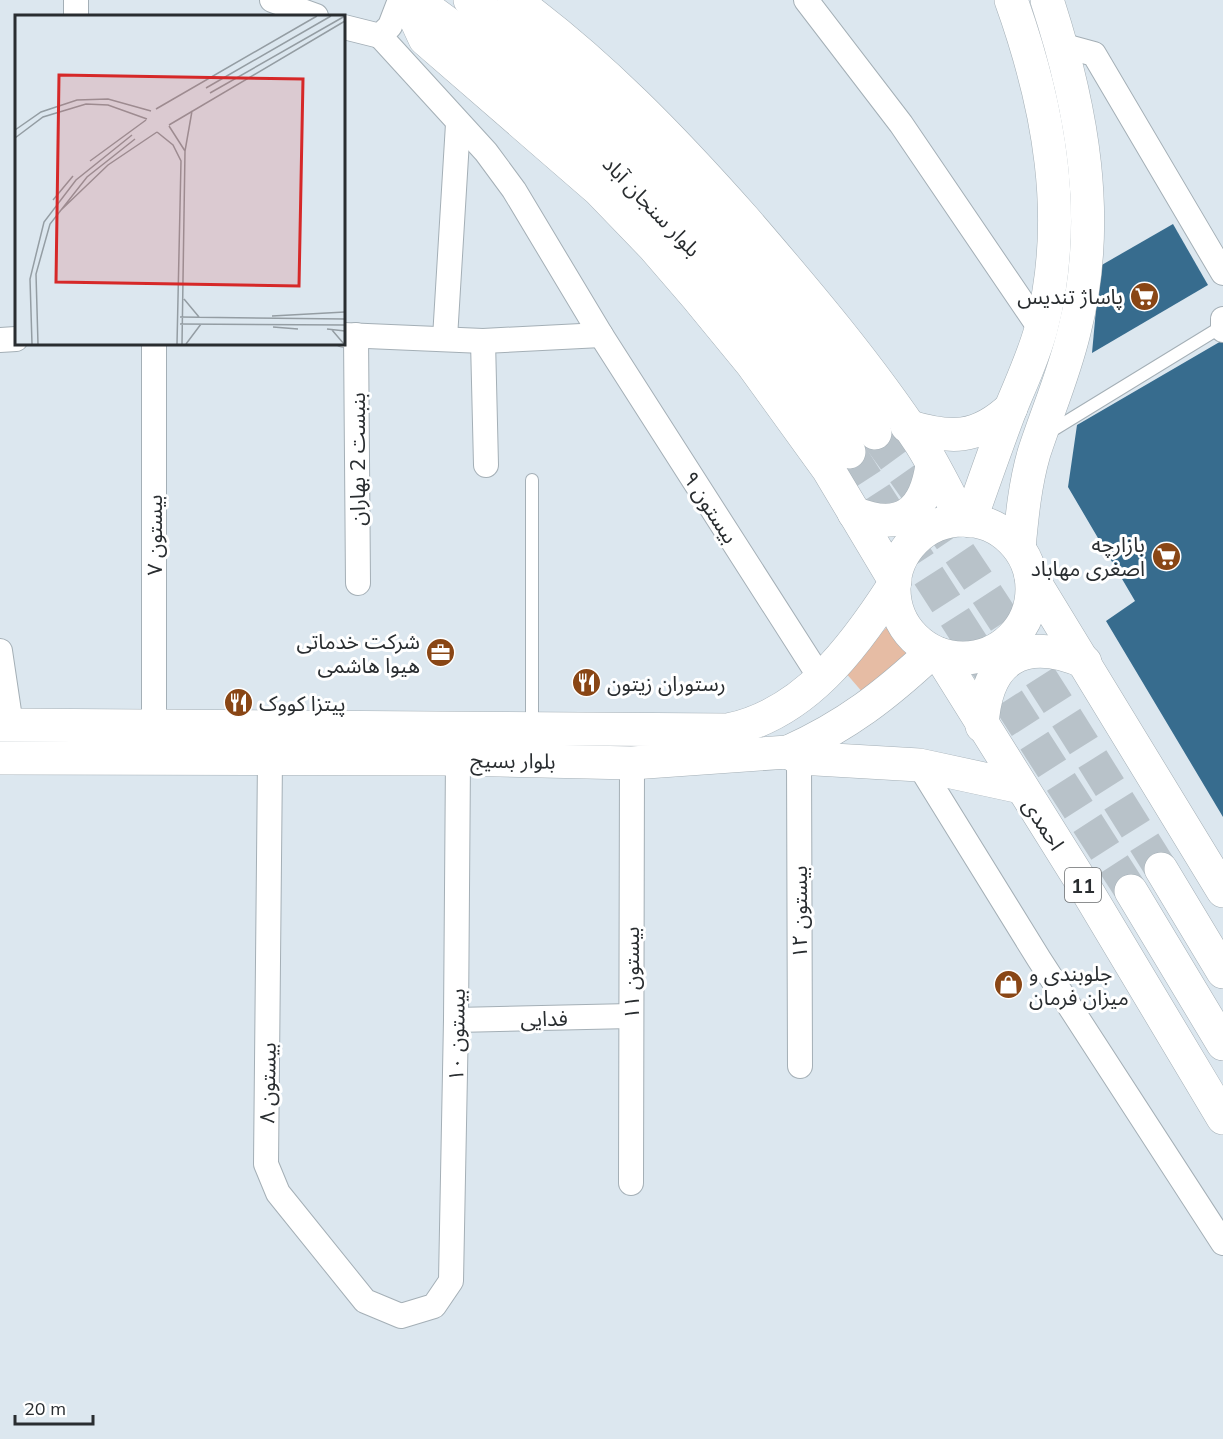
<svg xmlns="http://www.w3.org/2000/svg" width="1223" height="1439" font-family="Mulish,'Noto Sans Arabic',sans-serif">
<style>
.green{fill:#e6bca4}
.building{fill:#376c8e}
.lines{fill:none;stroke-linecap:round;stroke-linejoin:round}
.primary-tunnel{stroke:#b8c2c9;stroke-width:33;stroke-dasharray:33 16;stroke-linecap:butt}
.service-casing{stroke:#a4afb6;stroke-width:14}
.minor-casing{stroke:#a4afb6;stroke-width:26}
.secondary-casing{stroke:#a4afb6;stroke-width:34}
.primary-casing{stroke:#a4afb6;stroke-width:34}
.service{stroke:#fff;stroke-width:12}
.minor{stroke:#fff;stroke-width:24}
.secondary{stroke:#fff;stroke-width:33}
.primary{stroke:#fff;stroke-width:33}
.labels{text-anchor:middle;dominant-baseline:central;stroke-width:6;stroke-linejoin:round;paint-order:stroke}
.shield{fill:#fff;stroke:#696c6e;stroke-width:1.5}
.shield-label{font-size:20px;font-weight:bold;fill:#292d30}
.street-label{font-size:21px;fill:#292d30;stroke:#fff}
.poi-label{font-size:21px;fill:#292d30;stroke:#fff;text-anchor:end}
.inset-road{fill:none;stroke:#949da3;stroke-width:1.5}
.view{fill:#d62828;fill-opacity:0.15;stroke:#d62828;stroke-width:3}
.inset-edge{fill:none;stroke:#292d30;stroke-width:3}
</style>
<rect width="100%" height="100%" fill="#dce7ef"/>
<!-- green -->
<path class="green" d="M887,627L910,655L864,694L845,672Z"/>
<!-- building -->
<g class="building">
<path d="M1173,224L1208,285L1092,353L1100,266Z"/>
<path d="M1223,340V817L1106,621L1135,601L1068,487L1077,425Z"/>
</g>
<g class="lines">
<!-- primary-tunnel -->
<g class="primary-tunnel">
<path d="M875,433C978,573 1069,722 1161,869"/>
<path d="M849,452L1131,891"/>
</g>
<defs>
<g id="service">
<path d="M1048,433L1221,327"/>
<path d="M532,727V480"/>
</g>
<g id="minor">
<path d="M272,0L316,16"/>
<path d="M806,0L901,124L1041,330"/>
<path d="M76,16V0"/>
<path d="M344,27L380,36L390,26L400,0"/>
<path d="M380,36L486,152L514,190L601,335L821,679"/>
<path d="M1061,45L1094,54L1223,273"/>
<path d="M1223,319V330"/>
<path d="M344,335L483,341L601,335"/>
<path d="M356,335L358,583"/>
<path d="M445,338L458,124"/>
<path d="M0,340L16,339"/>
<path d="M483,341L486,465"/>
<path d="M0,651L11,725"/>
<path d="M154,726V344"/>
<path d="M799,758L800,1066"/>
<path d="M270,759L266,1164L278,1193L365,1301L401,1316L434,1306L451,1281L456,1020L458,759"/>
<path d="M919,765L1039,959L1223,1243"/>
<path d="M456,1020L631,1016"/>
<path d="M631,1183L632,763"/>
</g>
<g id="secondary">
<path d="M0,725L728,730C805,714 854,647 894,585"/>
<path d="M788,752C846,726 886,695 932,652"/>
<path d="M0,758L458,759L632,763L788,752L799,758L919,765L1021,787"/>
</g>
<g id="primary">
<path d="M407,0L425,39L599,190L653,246L697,297L752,364L828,469L895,581"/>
<path d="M415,0C587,119 736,276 849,452"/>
<path d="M470,0C631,118 760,272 875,433"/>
<path d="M514,0C600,63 674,140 744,219C806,291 869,365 921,444C936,468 949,495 962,520"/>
<path d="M907,426C950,439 977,440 1011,408"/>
<path d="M854,513C901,532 925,513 932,465"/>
<circle cx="963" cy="589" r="69"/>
<path d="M970,521C983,484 996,447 1010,410C1021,383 1033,358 1041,329C1070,218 1049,106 1011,0"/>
<path d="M1019,548C1022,516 1025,484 1034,453C1047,413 1064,374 1074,332C1103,220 1082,107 1047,0"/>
<path d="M1031,576L1223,891"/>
<path d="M939,654L1089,894L1223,1118"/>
<path d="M982,726C986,658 1023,636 1085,662"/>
<path d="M1161,869L1223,972"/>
<path d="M1131,891L1223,1044"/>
</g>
</defs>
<!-- service casing -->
<use href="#service" class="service-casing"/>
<!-- minor casing -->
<use href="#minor" class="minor-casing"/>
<!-- secondary casing -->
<use href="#secondary" class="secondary-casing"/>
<!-- primary casing -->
<use href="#primary" class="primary-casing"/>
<!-- service -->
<use href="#service" class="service"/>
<!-- minor -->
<use href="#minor" class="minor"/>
<!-- secondary -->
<use href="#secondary" class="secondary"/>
<!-- primary -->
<use href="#primary" class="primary"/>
</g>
<!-- icons -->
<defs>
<symbol id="supermarket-disc" viewBox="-11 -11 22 22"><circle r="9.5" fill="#894615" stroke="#fff"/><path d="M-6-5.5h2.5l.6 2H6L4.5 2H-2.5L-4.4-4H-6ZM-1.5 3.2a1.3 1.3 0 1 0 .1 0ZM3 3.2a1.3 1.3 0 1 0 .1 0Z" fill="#fff"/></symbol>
<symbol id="office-disc" viewBox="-11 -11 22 22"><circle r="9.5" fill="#894615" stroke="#fff"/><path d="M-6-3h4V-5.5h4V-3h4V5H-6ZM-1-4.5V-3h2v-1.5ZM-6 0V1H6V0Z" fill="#fff"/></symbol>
<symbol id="restaurant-disc" viewBox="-11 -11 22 22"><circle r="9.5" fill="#894615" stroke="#fff"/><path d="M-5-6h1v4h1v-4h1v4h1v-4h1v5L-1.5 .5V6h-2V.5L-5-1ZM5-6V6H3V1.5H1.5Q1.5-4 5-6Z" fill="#fff"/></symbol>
<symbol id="shop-disc" viewBox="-11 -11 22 22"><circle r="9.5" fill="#894615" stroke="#fff"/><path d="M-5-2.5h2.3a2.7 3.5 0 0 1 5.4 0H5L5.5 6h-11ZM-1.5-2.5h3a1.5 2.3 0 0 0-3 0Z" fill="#fff"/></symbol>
</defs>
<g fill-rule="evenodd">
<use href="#supermarket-disc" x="1128" y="280" width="33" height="33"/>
<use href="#supermarket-disc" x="1150" y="540" width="33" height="33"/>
<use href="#office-disc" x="424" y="636" width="33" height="33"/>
<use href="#restaurant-disc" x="570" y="666" width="33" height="33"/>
<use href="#restaurant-disc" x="222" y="686" width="33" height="33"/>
<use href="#shop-disc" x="992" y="968" width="33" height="33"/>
</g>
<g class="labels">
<!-- shield labels -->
<rect class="shield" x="1065" y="868" width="36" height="34" rx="4.5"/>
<g class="shield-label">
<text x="1083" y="885">11</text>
</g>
<!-- street labels -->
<g class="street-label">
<text transform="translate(652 206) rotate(46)">بلوار سنجان آباد</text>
<text transform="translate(357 459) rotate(-90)">بنبست 2 بهاران</text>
<text transform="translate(711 507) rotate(57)">بیستون ۹</text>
<text transform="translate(154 535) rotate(-90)">بیستون ۷</text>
<text transform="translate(513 760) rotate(1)">بلوار بسیج</text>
<text transform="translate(1044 824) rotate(57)">احمدی</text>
<text transform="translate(799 912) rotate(-90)">بیستون ۱۲</text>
<text transform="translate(631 973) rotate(-90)">بیستون ۱۱</text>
<text transform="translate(544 1018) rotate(-1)">فدایی</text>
<text transform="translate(456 1035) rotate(-89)">بیستون ۱۰</text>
<text transform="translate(267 1083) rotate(-89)">بیستون ۸</text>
</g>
<!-- poi labels -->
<g class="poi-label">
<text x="1123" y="296">پاساژ تندیس</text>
<text x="1145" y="544">بازارچه<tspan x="1145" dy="24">اصغری مهاباد</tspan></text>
<text x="420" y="641">شرکت خدماتی<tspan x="420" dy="24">هیوا هاشمی</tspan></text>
<text x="607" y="683" text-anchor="start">رستوران زیتون</text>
<text x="259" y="703" text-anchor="start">پیتزا کووک</text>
<text x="1029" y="973" text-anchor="start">جلوبندی و<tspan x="1029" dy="24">میزان فرمان</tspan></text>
</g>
</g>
<!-- overview -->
<g transform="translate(15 15)">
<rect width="330" height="330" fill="#dce7ef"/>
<path class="inset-road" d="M191,73L316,1M195,78L330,1M141,94L302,1M154,110L330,6M154,111L170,136M0,115L26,97L62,85L93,84L136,96M142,117L158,130L166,146L162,329M0,123L28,102L71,89L93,90L132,104M75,146L131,105M38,185L58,161M45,196L93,150L142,117M169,284L184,302M257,301L330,297M165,302L330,304M165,309L330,310M258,312L283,314M312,314L330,316M317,315L329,329M17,329L15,264L29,207L61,165L117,120M23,329L21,259L35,209L72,162L120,124M167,329L170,136L177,96M171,329L186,309"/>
<path class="view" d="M44,60L288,64L284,271L41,267Z"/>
<rect width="330" height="330" class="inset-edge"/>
</g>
<!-- scale -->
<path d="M15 1415v9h78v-9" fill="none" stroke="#292d30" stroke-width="3"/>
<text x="24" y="1415" font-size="18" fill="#292d30" stroke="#ffffff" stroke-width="4.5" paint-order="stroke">20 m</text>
</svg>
